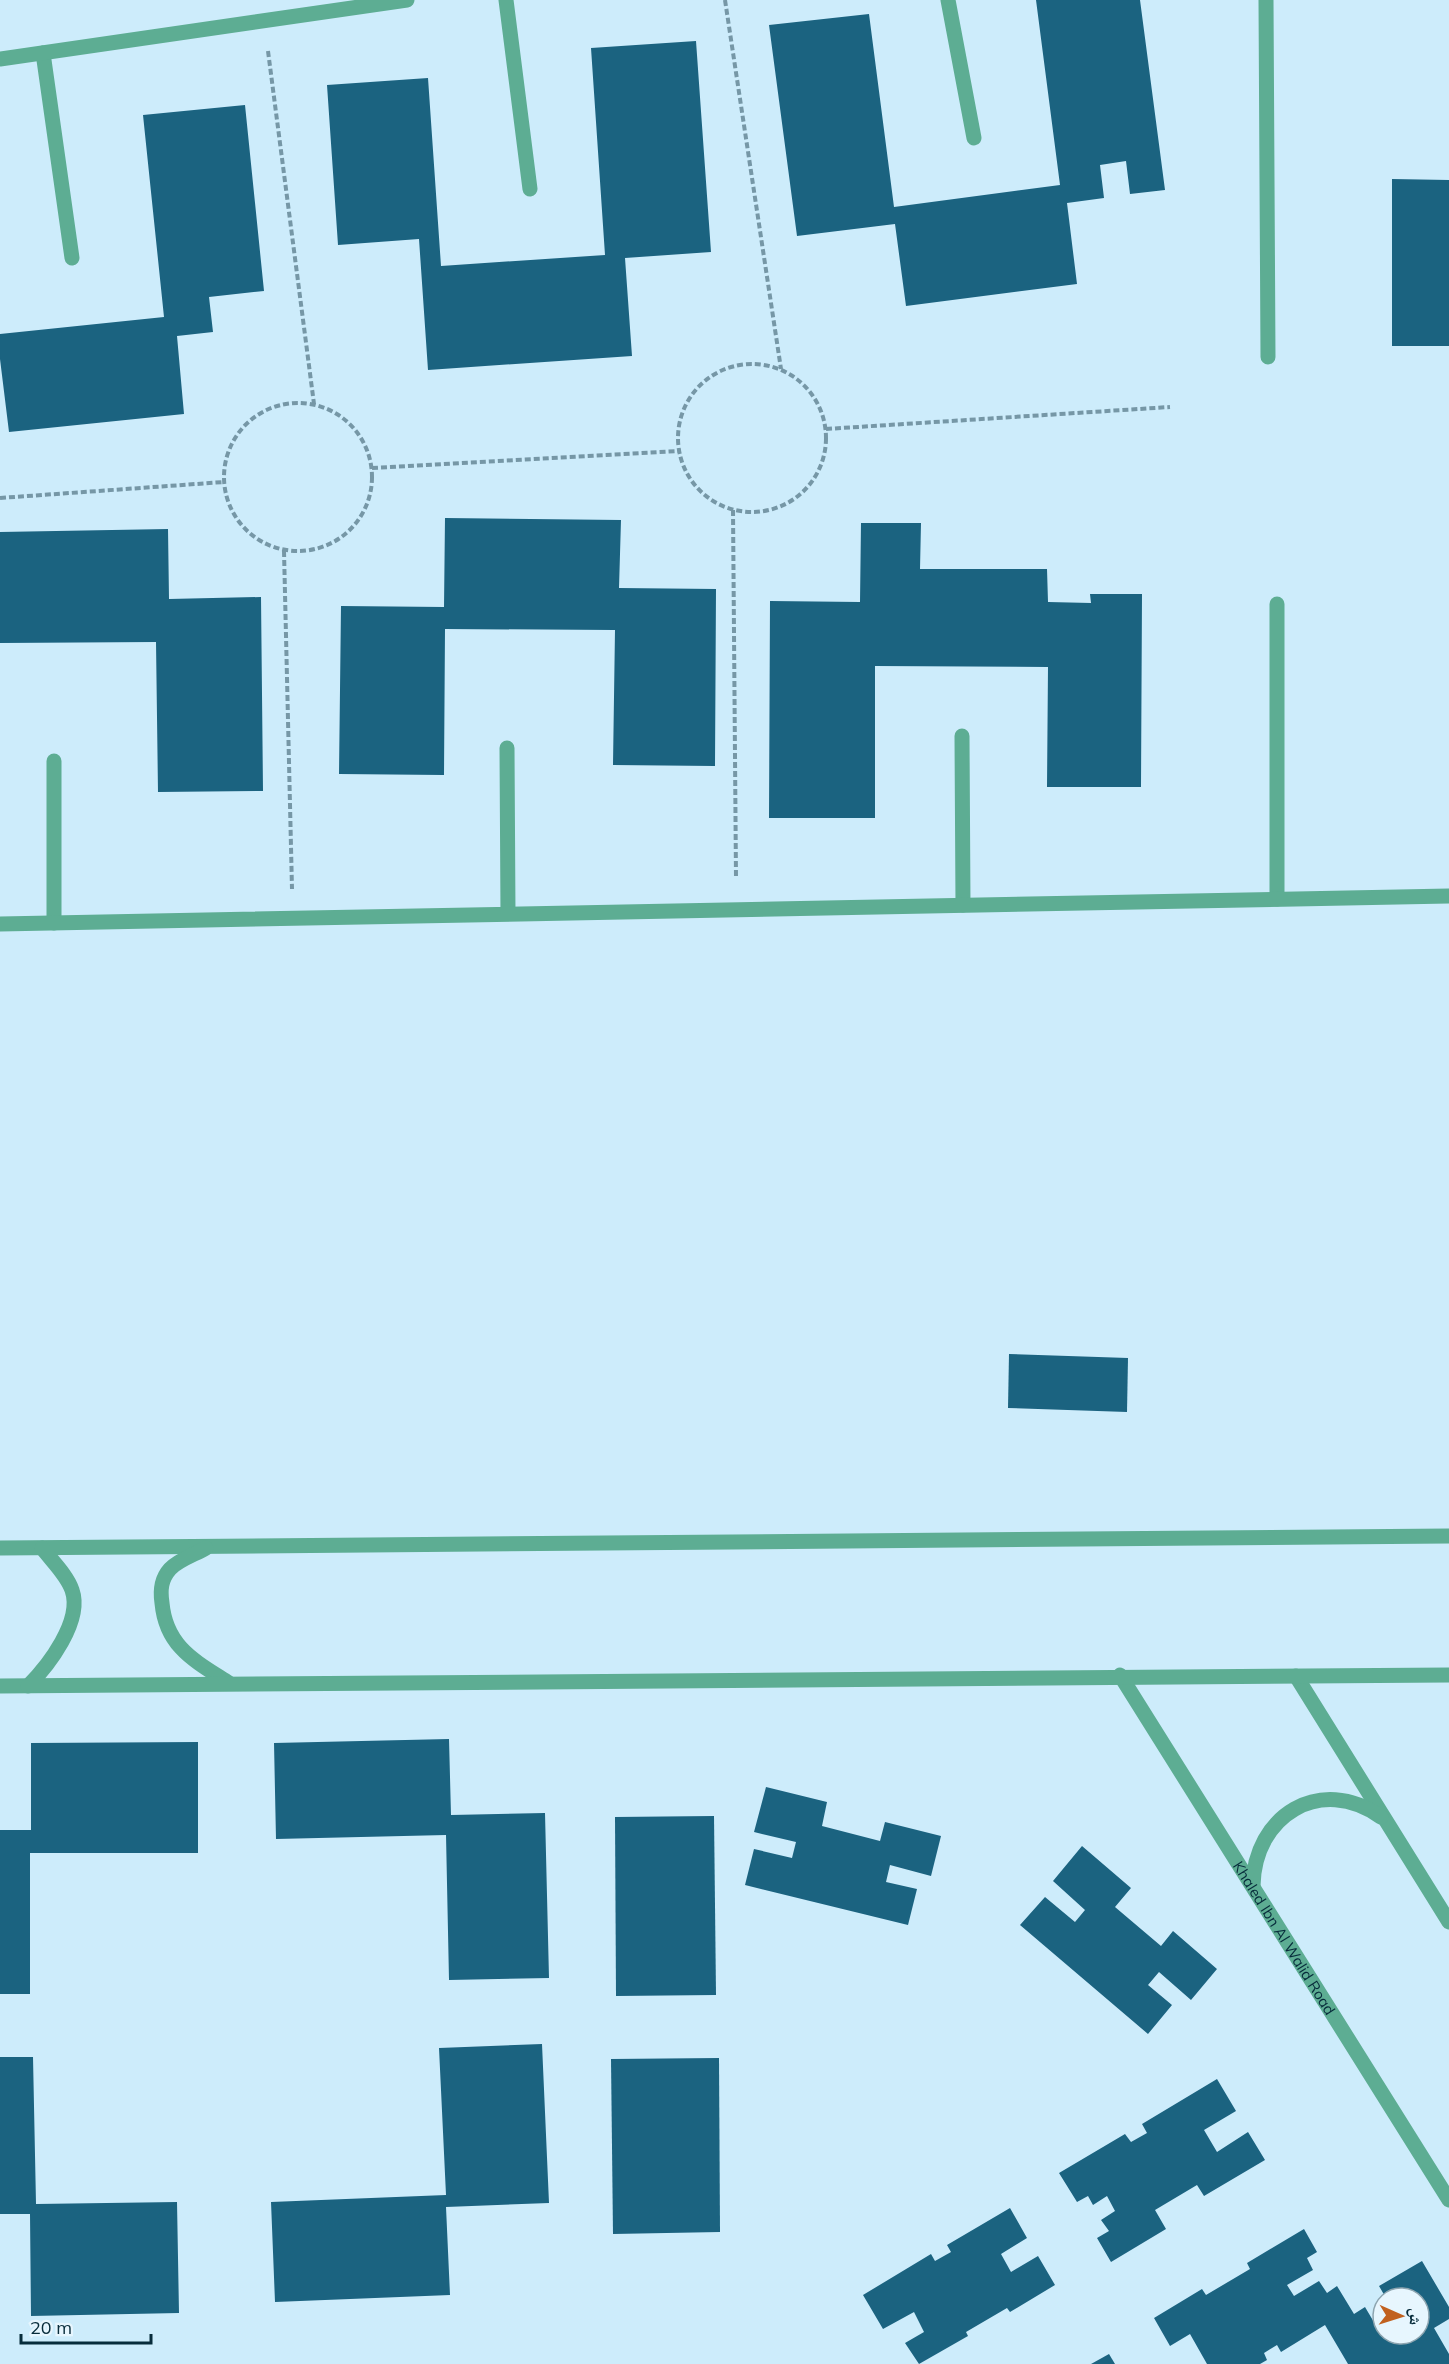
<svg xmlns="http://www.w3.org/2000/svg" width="1449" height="2364" font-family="Mulish,'Noto Naskh Arabic',sans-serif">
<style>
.building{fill:#1b6380}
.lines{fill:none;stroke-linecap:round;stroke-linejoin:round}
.path{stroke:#7697a6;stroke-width:4;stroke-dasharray:6 3;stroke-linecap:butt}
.minor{stroke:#5dad93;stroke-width:15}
.labels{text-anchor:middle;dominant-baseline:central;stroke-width:6;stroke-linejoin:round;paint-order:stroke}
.street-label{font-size:15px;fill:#072c3b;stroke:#e7f6fe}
</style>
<rect width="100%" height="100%" fill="#cdecfb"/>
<!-- building -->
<g class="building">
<path d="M1036,0H1140L1165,190L1130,194L1126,161L1100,165L1104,198L1067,203L1077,284L906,306L895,224L797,236L769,25L869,14L894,207L1060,185Z"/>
<path d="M696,41L711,252L625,258L632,356L428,370L419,239L338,245L327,85L428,78L441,266L605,255L591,48Z"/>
<path d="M245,105L264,291L209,297L213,332L177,336L184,414L9,432L0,359V334L164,317L143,115Z"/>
<path d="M1392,179L1449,180V346H1392Z"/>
<path d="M445,518L621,520L619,588L716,589L715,766L613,765L615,630L445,629L444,775L339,774L341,606L444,607Z"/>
<path d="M861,523H921L920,569H1047L1048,602L1091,603L1090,594H1142L1141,787H1047L1048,667L875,666V818H769L770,601L860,602Z"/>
<path d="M168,529L169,599L261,597L263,791L158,792L156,642L0,643V532Z"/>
<path d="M1009,1354L1128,1358L1127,1412L1008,1408Z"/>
<path d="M449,1739L451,1815L545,1813L549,1978L449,1980L446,1835L276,1839L274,1743Z"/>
<path d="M198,1742V1853H30V1994H0V1830H31V1743Z"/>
<path d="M766,1787L827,1802L822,1826L880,1841L885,1822L941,1836L931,1876L890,1865L886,1882L917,1889L908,1925L745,1885L754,1849L792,1858L796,1842L754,1832Z"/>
<path d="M714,1816L716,1995L616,1996L615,1817Z"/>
<path d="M1082,1846L1131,1888L1115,1907L1161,1946L1173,1931L1217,1969L1191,2000L1159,1972L1148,1985L1172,2005L1148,2034L1020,1925L1045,1897L1075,1922L1085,1910L1053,1881Z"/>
<path d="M542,2044L549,2203L446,2207L450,2295L275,2302L271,2202L446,2195L439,2048Z"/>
<path d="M0,2057H33L36,2204L177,2202L179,2313L31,2316L30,2214H0Z"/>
<path d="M719,2058L720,2232L613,2234L611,2059Z"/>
<path d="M1217,2079L1236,2111L1204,2130L1217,2152L1248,2132L1265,2160L1204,2196L1197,2185L1155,2210L1166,2229L1111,2262L1097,2238L1109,2231L1101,2220L1115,2211L1107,2196L1093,2205L1088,2196L1077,2202L1059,2173L1125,2134L1131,2142L1147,2133L1142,2124Z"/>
<path d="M1010,2208L1027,2238L1001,2254L1011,2272L1038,2256L1055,2285L1010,2312L1007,2308L966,2332L968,2336L919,2364L905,2343L924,2332L914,2312L883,2329L863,2295L931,2254L935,2261L951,2252L947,2245Z"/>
<path d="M1304,2229L1317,2252L1307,2258L1313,2270L1287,2285L1294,2296L1319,2281L1327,2293L1337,2286L1354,2314L1365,2307L1381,2334H1419V2298H1386L1379,2286L1422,2261L1449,2307V2319L1434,2328L1449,2354V2364H1348L1325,2325L1281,2352L1277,2345L1264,2353L1267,2360L1260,2364H1207L1190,2334L1170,2346L1154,2318L1202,2289L1206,2295L1250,2269L1247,2263Z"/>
<path d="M1109,2354L1115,2364H1091Z"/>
</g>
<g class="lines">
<!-- path -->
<g class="path">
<path d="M725,0L781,369"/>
<path d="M268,51L314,404"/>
<circle cx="752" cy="438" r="74"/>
<circle cx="298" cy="477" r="74"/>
<path d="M826,429L1170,407"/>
<path d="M372,468L679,451"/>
<path d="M0,498L224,482"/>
<path d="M733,510L736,878"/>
<path d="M284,551L292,889"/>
</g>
<!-- minor -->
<g class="minor">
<path d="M506,0L530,189"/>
<path d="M948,0L974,138"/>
<path d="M1266,0L1268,357"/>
<path d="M43,53L72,258"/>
<path d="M0,59L407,0"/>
<path d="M1277,604V899"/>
<path d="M962,736L963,905"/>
<path d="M507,748L508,913"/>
<path d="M54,761V923"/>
<path d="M0,924L1449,896"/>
<path d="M0,1548L1449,1536"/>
<path d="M206,1548C196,1554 178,1560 170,1569C161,1579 160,1590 162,1603C166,1647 195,1661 229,1683"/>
<path id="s1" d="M1120,1675L1449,2200"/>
<path d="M1296,1676L1449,1922"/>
<path d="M0,1686L1449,1675"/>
<path d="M28,1686C48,1666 83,1621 72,1590C67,1575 52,1561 42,1548"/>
<path d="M1253,1886C1254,1816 1320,1774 1381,1817"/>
</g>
</g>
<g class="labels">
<!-- street labels -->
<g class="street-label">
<text stroke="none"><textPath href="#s1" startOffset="310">Khaled Ibn Al Walid Road</textPath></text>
</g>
</g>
<!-- north arrow -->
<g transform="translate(1401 2316) rotate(93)"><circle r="28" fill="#e7f6fe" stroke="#8da5b0" stroke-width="1.5"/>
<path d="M0-4.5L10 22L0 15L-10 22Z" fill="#c1611f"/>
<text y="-9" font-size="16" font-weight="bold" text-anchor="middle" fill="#072c3b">ش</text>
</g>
<!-- scale -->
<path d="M21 2334v9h130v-9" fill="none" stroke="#072c3b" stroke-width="3"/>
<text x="30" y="2334" font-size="18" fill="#072c3b" stroke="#e7f6fe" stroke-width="4.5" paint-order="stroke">20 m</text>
</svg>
